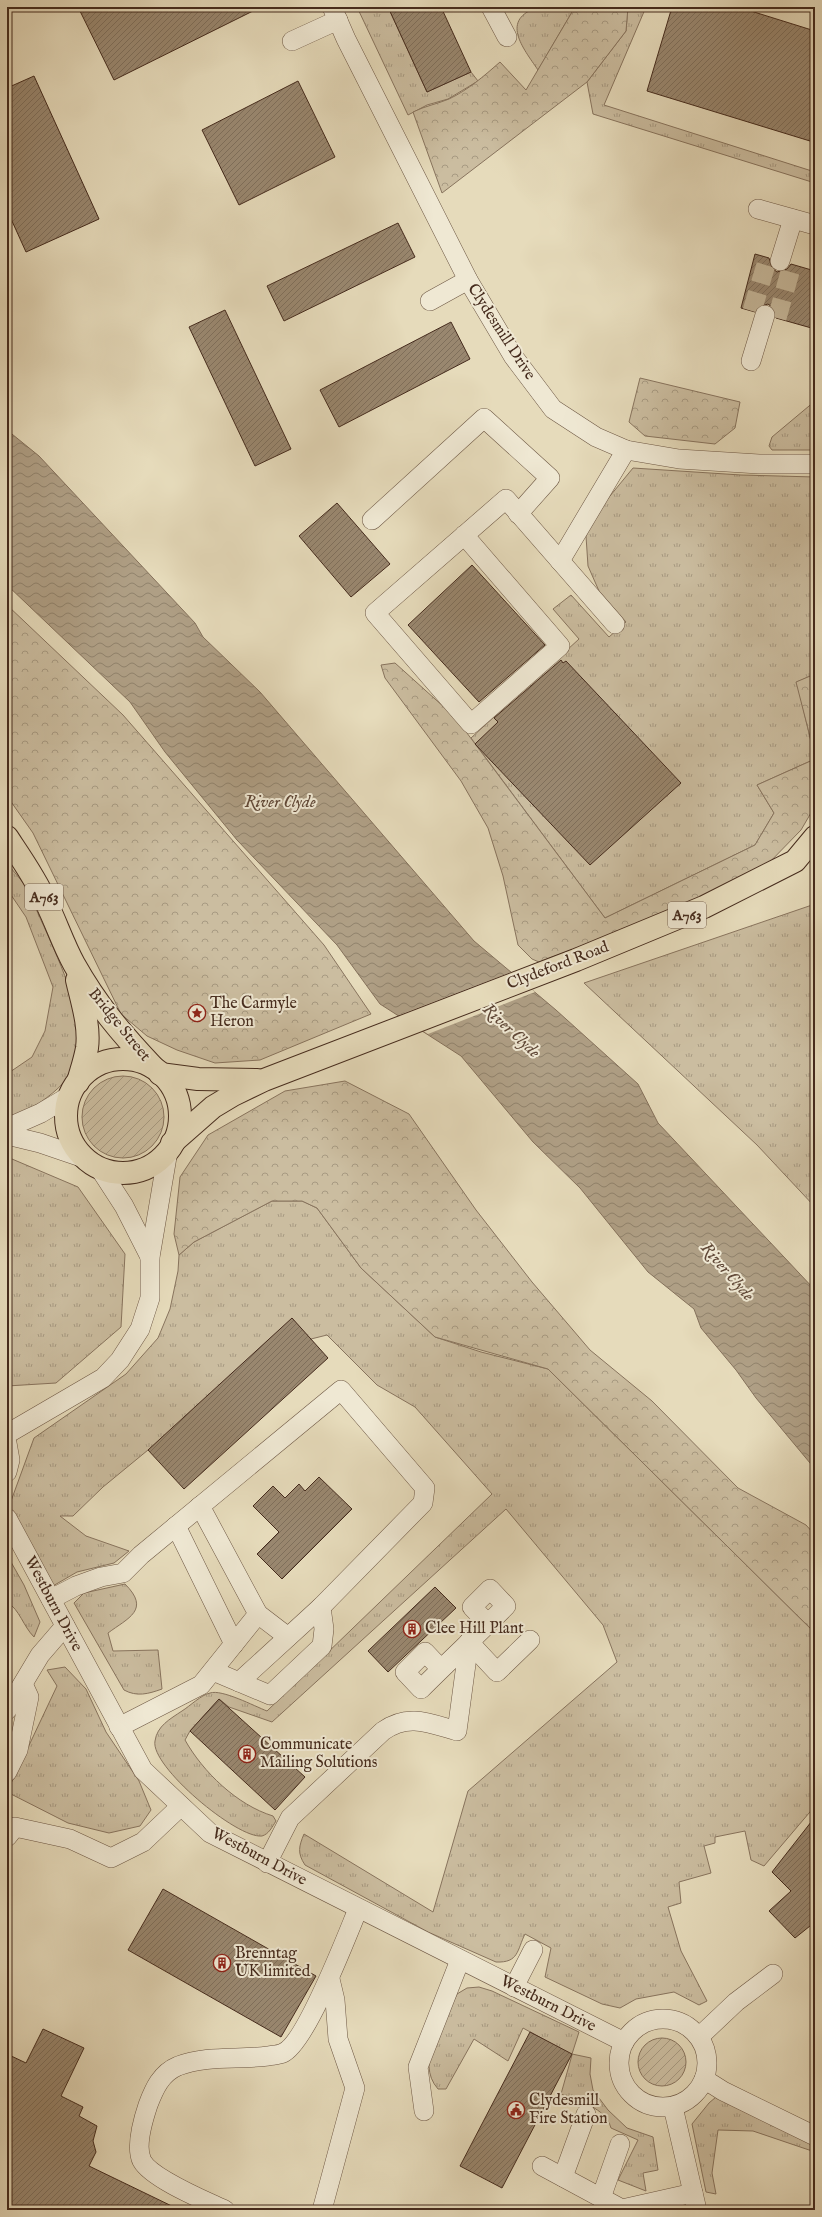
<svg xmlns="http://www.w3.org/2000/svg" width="822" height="2217" font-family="'IM FELL English',serif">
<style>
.grass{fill:url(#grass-tufts);stroke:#88745e}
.forest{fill:url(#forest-crowns);stroke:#88745e}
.garden{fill:url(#garden-furrows);stroke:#88745e}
.water{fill:url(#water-waves);stroke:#85715b}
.pier{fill:#e6dbbb}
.building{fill:url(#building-hatch);stroke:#452b1d}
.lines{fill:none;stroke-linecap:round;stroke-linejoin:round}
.minor-tunnel{stroke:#c6b89b;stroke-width:19;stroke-dasharray:19 10;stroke-linecap:butt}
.minor-casing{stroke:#6d5744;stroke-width:20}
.major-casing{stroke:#452b1d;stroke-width:24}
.minor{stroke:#efe8d3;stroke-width:19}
.major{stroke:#e6dbbb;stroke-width:22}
.labels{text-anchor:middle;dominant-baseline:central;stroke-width:4;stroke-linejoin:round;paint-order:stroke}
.shield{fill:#efe8d3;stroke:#786454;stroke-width:1}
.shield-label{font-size:15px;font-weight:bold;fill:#452b1d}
.street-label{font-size:16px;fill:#452b1d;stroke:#efe8d3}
.poi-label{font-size:16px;fill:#452b1d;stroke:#efe8d3;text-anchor:start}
.water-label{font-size:17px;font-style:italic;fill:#604837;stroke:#efe8d3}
</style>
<defs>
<pattern id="grass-tufts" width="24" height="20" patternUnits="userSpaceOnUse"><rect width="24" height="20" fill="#cbbda0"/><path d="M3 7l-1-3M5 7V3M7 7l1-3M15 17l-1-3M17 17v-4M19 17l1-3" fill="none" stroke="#a79a82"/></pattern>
<pattern id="forest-crowns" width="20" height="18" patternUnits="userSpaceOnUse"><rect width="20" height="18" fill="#cbbda0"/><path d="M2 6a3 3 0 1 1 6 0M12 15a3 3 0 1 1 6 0" fill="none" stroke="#a79a82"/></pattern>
<pattern id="garden-furrows" width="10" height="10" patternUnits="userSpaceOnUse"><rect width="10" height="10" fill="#cbbda0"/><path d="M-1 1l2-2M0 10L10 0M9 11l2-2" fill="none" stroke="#a79a82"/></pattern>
<pattern id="water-waves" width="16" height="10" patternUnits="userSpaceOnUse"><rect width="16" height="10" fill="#af9f85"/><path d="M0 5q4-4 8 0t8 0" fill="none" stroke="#90826c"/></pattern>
<pattern id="building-hatch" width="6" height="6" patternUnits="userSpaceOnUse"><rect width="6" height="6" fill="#99876f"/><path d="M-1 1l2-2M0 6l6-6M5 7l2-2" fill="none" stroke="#7f6f5b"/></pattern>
</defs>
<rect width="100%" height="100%" fill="#e6dbbb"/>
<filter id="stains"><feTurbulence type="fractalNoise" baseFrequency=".005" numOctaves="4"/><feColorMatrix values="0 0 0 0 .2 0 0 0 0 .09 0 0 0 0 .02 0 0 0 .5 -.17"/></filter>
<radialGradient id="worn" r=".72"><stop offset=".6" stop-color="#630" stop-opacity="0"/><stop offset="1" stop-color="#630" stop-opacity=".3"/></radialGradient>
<!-- grass -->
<g class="grass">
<path d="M357,7H388L427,92L471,72L478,81L448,99L427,105L408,115Z"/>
<path d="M539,7H575L538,70C523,48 499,19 539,7Z"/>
<path d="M628,7H646L604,105L815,172V183L593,114L587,82L626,31Z"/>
<path d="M815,401V450H772L769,446L772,437Z"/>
<path d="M633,468L741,475L815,477V674L797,682L815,759L757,785L774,813L755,845L605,918L471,738L579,639L553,609L571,595L609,637L626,622L599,591L588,566L586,536L596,513Z"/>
<path d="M7,863C13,871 20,878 26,887C32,897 36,910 41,920C55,951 86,1018 81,1051C77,1080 34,1112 7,1117V1074L32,1057L45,1031L53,987L26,917L7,889Z"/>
<path d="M815,904V1207L757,1145L584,983Z"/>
<path d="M12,1159L78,1187L125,1254L121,1327L56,1383L7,1386V1160Z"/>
<path d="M272,1201H302L317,1208L361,1268L435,1337L481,1352L548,1369L815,1633V1806L764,1866L751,1860L745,1831L715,1837V1843L704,1846L711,1873L679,1882L681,1903L668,1907L681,1951L707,2001L699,2005L674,1992L636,1999L620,2008L602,2004L545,1977L551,1948L525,1934C517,1950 519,1963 496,1962L428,1932L305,1865C297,1853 299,1846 304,1834L433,1912L468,1791L617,1662L603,1625L506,1509L272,1722L229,1707L219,1699L190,1731L185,1740C203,1772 237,1805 273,1816L276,1821C272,1827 269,1834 262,1836C237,1839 150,1766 155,1741C157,1726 170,1719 182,1711C190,1706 201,1695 210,1693C222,1689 254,1706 267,1711L492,1494L415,1407L377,1385L327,1335L311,1339L148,1450L103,1487L73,1516H60L86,1536L129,1551L114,1563L77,1572L46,1590L7,1512L34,1438L126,1374L158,1338L170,1309L178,1271L179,1255L194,1242Z"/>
<path d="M7,1555L24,1585L40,1622L34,1637C23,1626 20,1610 7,1602Z"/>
<path d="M125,1584C151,1610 128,1618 108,1633L113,1651L158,1650L162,1689C148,1694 137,1697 124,1690L74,1603L84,1593Z"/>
<path d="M65,1667L86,1689L106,1732L139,1781L151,1810L140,1826L109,1833L68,1823L7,1792L57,1686L47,1670Z"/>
<path d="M479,1987L492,1991L579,2032L572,2054L591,2058L590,2074L593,2090L608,2110L627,2128L653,2137L658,2170L643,2173L646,2191L618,2180L638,2140L611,2128C605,2107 580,2102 561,2094L572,2055L523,2028L508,2061L474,2039L446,2089H438C414,2062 444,2021 457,1994L467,1988Z"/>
<path d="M723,2091L815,2136V2152L753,2131L718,2130L712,2173L716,2194L706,2192L692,2124L709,2103Z"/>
</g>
<!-- forest -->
<g class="forest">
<path d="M575,7H628L626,31L587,82L442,193L413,112C425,106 437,104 449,99C468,90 484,76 500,62L526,90Z"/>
<path d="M640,378L740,402L735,428L715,444L645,436L629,422Z"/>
<path d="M7,605L123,715L324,945L371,1014L260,1060L215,1063L177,1050L147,1036L121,1014L33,833L7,796Z"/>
<path d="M395,663L455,717L605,918L755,845L774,813L757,785L815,759V806L801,830L765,867L715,896L539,962L532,959L518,945L503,876L488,828L461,781L385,678L381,665Z"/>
<path d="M815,674V756L796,682Z"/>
<path d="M345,1081L409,1114L476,1210L532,1282L590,1350L652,1401L738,1488L806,1525L815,1535V1633L548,1369L435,1337L361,1268L317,1208L302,1201H272L194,1242L179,1255L174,1234L180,1177L208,1135L285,1091Z"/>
</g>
<!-- garden -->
<g class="garden">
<circle cx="123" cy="1117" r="41"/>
<circle cx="662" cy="2062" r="24"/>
</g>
<!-- water -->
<path class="water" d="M7,430L39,456L195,623L203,637L260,692L474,941L556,1010L638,1084L658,1123L815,1290V1469L756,1398L736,1370L701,1328L694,1309L648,1272L580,1188L533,1142L461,1056L380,1004L337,945L237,840L165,752L130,702L7,585Z"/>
<!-- pier -->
<path class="pier" d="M511,972L535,992L428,1034L399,1015Z"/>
<!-- building -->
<g class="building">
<path d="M78,7H261L114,80Z"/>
<path d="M388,7H441L471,72L427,92Z"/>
<path d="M672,7H738L815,31V125L810,141L647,91Z"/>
<path d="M34,76L99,219L26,252L7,210V88Z"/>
<path d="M298,81L335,157L239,205L202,130Z"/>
<path d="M398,223L415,257L284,321L267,286Z"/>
<path d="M755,254L769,258L772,268L777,272L787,269L791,264L815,271V329L776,318L773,308L768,304L758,307L755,312L741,308Z"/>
<path d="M225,310L291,449L255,466L189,327Z"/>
<path d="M451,322L470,359L339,427L320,390Z"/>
<path d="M337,503L390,564L351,597L299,536Z"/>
<path d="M472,565L545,645L479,702L408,625Z"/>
<path d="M561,660L563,663L566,661L681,783L590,865L475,744L498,722L494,718Z"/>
<path d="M292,1318L328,1358L184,1489L148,1450Z"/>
<path d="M319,1477L352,1509L282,1579L257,1554L279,1532L253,1506L273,1486L285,1498L299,1484L305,1491Z"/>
<path d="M435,1587L456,1608L388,1672L368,1651Z"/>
<path d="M219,1699L305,1777L275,1810L190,1731Z"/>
<path d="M815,1817V1922L795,1938L769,1911L791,1891L772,1872Z"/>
<path d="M163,1889L316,1976L281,2037L128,1950Z"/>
<path d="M43,2029L84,2048L61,2096L83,2107L79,2116L97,2126L93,2141L96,2152L89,2166L180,2210H7V2054L26,2063Z"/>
<path d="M530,2032L572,2054L502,2188L460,2166Z"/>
</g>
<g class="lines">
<!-- minor-tunnel -->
<g class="minor-tunnel">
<path d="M752,311L768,258"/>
<path d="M777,318L792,265"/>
</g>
<defs>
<g id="minor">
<path d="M332,7L346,39L468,280L513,356L553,409L596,437L626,450L679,459L759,464H815"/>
<path d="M491,7L507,37"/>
<path d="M292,41L338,20"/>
<path d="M758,209L815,225"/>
<path d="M780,261L793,219"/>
<path d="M430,301L468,280"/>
<path d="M751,361L765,315"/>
<path d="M372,520L484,418L550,478L518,514"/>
<path d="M464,535L560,646L471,724L375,613L506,499L615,624"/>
<path d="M560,561L626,450"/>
<path d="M7,1128L41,1113L71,1095"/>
<path d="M7,1135L40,1143L84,1158"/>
<path d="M100,1169L124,1206L150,1257"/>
<path d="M7,1434L103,1378L120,1360L140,1329L150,1298V1257L168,1151"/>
<path d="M7,1443L10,1460L7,1472"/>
<path d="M7,1518L143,1770L210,1833L624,2042"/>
<path d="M176,1526L234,1644"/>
<path d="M51,1599L76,1586L101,1577L123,1573L141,1555L341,1390L425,1488L423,1503L321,1607L239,1682"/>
<path d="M258,1614L288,1637"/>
<path d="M469,1642L497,1672L530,1640"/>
<path d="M441,1669L425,1652L405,1672L421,1689C449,1661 478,1634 506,1606L490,1589L472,1607L488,1624"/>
<path d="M213,1671L270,1695L322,1646L324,1629L321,1607"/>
<path d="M7,1710L40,1655L65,1626"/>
<path d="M119,1727L201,1685L258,1614L200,1506"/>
<path d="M7,1772L18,1750L29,1697L23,1684"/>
<path d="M7,1837L15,1827L70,1839L111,1858L143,1842L181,1806"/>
<path d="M267,1863L290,1818L383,1731C408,1713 429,1723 457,1731L469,1642"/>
<path d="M514,1987L533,1950"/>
<circle cx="663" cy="2063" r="44"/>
<path d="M699,2037L736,2002L773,1974"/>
<path d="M704,2079L723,2091L815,2136"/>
<path d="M673,2107L697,2210"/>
<path d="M424,2111L418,2067L460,1960"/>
<path d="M542,2166L622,2209L693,2193"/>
<path d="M563,2177L586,2114"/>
<path d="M601,2198L620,2144"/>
<path d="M225,2210C206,2201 152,2179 142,2161C135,2147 143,2120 148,2105C154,2089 161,2073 178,2066C207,2055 239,2060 268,2056C273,2055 279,2055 283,2053C306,2043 347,1935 358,1909"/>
<path d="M322,2210L355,2088L338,2039L335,2000L330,1979"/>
</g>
<g id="major">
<path d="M7,837C21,858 36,879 46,902C56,922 63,944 74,964C97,1005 121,1033 153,1067"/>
<path d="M77,980C82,1002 90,1026 87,1048C85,1060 81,1071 78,1082"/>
<circle cx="123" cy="1116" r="57"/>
<path d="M160,1074L198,1079L257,1080"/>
<path d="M172,1143L213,1107L233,1095L264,1080L576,960L704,907L795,861L815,837"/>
</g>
</defs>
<!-- minor casing -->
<use href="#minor" class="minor-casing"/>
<!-- major casing -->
<use href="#major" class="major-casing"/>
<!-- minor -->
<use href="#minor" class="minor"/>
<!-- major -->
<use href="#major" class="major"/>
</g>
<!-- icons -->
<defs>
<symbol id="sight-ring" viewBox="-11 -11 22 22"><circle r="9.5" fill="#efe8d3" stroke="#8f2418" stroke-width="1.5"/><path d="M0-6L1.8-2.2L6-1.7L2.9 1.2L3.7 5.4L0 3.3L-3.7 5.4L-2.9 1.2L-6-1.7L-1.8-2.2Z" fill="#8f2418"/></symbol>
<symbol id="building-ring" viewBox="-11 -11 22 22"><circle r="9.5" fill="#efe8d3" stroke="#8f2418" stroke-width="1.5"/><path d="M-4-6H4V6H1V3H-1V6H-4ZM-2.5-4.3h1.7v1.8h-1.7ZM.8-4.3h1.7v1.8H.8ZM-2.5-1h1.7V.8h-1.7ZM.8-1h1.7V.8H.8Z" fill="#8f2418"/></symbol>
<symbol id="civic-ring" viewBox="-11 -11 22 22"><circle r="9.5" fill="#efe8d3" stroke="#8f2418" stroke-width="1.5"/><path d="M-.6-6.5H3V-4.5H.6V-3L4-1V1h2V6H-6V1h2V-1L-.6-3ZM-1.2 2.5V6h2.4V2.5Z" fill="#8f2418"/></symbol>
</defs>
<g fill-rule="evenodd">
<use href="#sight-ring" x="187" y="1003" width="20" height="20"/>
<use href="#building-ring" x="402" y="1619" width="20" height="20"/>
<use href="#building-ring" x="237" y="1744" width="20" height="20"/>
<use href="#building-ring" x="212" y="1953" width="20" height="20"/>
<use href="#civic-ring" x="506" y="2100" width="20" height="20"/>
</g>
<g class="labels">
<!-- shield labels -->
<g class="shield">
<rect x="25" y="884" width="38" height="26" rx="3"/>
<rect x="668" y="902" width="38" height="26" rx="3"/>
</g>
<g class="shield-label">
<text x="44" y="897">A763</text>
<text x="687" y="915">A763</text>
</g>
<!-- street labels -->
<g class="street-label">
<text transform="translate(501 332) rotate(57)">Clydesmill Drive</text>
<text transform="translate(558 966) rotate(-21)">Clydeford Road</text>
<text transform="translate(119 1025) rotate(51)">Bridge Street</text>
<text transform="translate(53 1604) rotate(62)">Westburn Drive</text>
<text transform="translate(259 1857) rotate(28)">Westburn Drive</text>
<text transform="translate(548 2004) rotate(27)">Westburn Drive</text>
</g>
<!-- poi labels -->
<g class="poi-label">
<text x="210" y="1004">The Carmyle<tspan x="210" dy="18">Heron</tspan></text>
<text x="425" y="1629">Clee Hill Plant</text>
<text x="260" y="1745">Communicate<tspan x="260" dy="18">Mailing Solutions</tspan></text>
<text x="235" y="1954">Brenntag<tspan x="235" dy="18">UK limited</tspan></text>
<text x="529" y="2101">Clydesmill<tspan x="529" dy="18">Fire Station</tspan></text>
</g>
<!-- water labels -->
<g class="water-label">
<text x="280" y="802">River Clyde</text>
<text transform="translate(511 1031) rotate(43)">River Clyde</text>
<text transform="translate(727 1272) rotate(49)">River Clyde</text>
</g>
</g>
<!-- margin -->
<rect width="822" height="2217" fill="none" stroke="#e6dbbb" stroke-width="24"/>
<rect x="8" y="8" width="806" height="2201" fill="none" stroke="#452b1d" stroke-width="2"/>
<rect x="12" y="12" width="798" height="2193" fill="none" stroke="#452b1d"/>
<rect width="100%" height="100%" filter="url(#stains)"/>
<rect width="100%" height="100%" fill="url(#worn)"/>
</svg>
